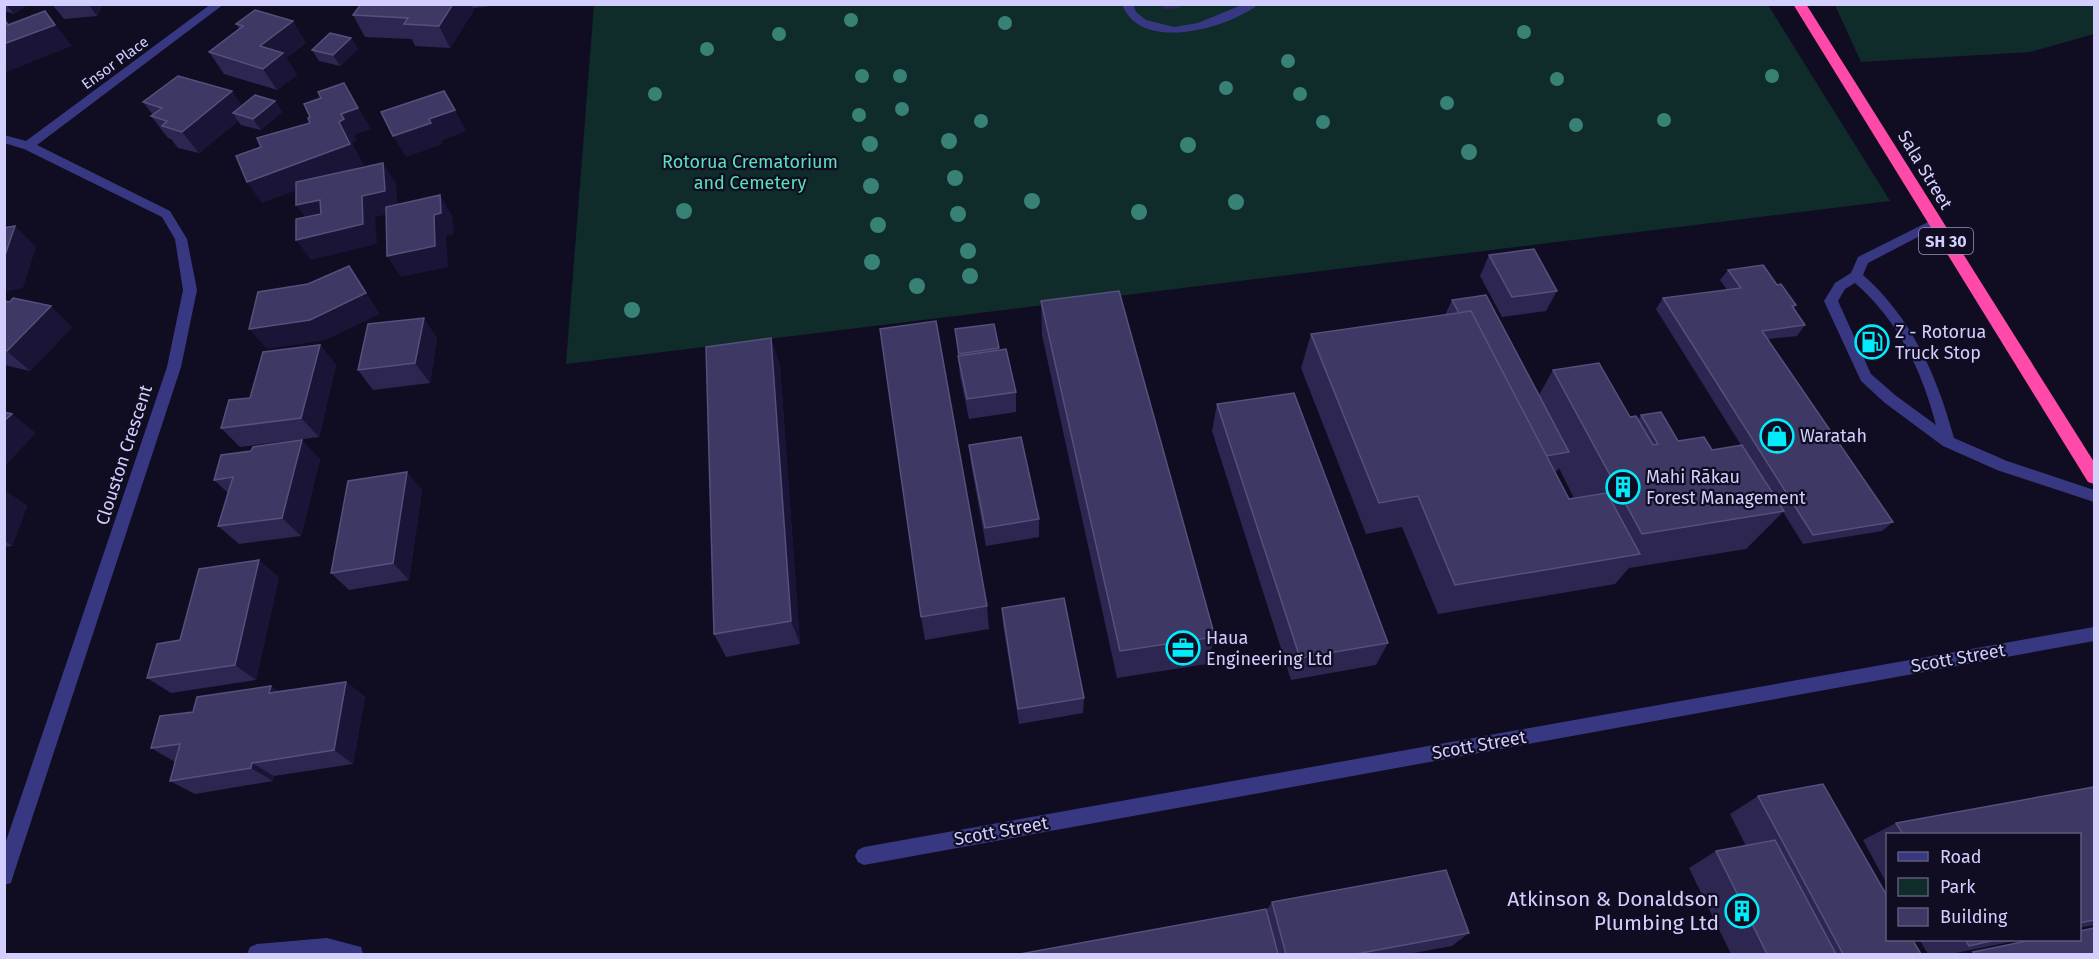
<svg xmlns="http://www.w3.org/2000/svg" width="2099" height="959" font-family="'Fira Sans',sans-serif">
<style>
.green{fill:#102c2a}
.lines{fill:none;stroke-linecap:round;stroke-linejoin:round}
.minor{fill:#383882;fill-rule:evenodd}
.highway{fill:#ff4aa9;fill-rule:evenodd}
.tree{fill:#388275}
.wall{fill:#2c2651;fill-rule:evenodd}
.shaded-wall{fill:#1a1436}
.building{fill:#3e3864;stroke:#55507c;stroke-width:1.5}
.labels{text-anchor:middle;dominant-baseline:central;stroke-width:4.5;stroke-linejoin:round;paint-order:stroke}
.far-street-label{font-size:15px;fill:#d2cfff;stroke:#100d22}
.shield{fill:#100d22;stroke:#9895bd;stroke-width:1.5}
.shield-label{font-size:16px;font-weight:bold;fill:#d2cfff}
.park-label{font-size:18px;fill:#59e1b9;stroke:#100d22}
.street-label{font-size:18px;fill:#d2cfff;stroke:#100d22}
.poi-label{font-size:18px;fill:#d2cfff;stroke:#100d22;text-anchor:start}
.near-poi-label{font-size:21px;fill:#d2cfff;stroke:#100d22;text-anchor:end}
</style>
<rect width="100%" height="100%" fill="#100d22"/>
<!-- green -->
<g class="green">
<path d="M594,5H1768L1890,201L566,364Z"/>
<path d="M1835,5H2094V34L2030,52L1861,62Z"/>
</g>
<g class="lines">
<!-- minor -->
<g class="minor">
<path d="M211,4H224L37,145L170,211L187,239L197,290L181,367L13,876L11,883L4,885V847L167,367L183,290L175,239L162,217L24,149L4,143V135L26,141Z"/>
<path d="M1122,4H1133L1136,12L1146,20L1174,27L1198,23L1244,4H1259C1229,28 1140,54 1122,4Z"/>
<path d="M1934,219L1940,223L1939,226L1868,263L1863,275C1912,318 1937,376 1954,438L2007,461L2094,490V502L1997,470L1943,446L1885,403L1861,381L1824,301L1835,283L1851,273L1858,257ZM1855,283C1898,320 1922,371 1936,425L1895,395L1871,374L1838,301L1845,289Z"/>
<path d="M2094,627V641L864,865L858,862L855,856L858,850L864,847Z"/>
<path d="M327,938L361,947L363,954H247L250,947L257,944Z"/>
</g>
<!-- highway -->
<path class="highway" d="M1793,4H1806L2094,462V484L2088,482Z"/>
</g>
<!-- trees -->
<g class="tree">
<circle cx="851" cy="20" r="7"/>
<circle cx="1005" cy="23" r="7"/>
<circle cx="1524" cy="32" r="7"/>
<circle cx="779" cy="34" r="7"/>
<circle cx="707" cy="49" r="7"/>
<circle cx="1288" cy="61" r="7"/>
<circle cx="862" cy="76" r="7"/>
<circle cx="900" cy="76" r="7"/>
<circle cx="1772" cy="76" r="7"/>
<circle cx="1557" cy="79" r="7"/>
<circle cx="1226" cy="88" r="7"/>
<circle cx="655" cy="94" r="7"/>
<circle cx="1300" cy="94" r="7"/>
<circle cx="1447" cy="103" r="7"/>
<circle cx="902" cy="109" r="7"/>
<circle cx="859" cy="115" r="7"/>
<circle cx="1664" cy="120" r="7"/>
<circle cx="981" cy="121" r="7"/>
<circle cx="1323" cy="122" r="7"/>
<circle cx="1576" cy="125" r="7"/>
<circle cx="949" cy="141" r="8"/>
<circle cx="870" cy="144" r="8"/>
<circle cx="1188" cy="145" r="8"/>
<circle cx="1469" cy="152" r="8"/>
<circle cx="955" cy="178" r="8"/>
<circle cx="871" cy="186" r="8"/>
<circle cx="1032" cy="201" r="8"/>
<circle cx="1236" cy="202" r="8"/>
<circle cx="684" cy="211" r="8"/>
<circle cx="1139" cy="212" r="8"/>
<circle cx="958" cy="214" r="8"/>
<circle cx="878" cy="225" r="8"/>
<circle cx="968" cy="251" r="8"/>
<circle cx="872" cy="262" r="8"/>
<circle cx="970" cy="276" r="8"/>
<circle cx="917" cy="286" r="8"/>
<circle cx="632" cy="310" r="8"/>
</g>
<!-- wall -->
<g class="wall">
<path d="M4,4H29L14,14L4,11Z"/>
<path d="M52,4H103L97,16L64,19Z"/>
<path d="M361,4H500V5L473,8L474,10L450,48L415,46L412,39L365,37L353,15Z"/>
<path d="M1163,4H1180V8L1164,9Z"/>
<path d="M236,24L306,43L286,58L297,75L277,90L224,74L209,52L239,29Z"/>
<path d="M351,38L358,49L340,66L319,61L312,50Z"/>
<path d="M275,101L282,112L261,130L241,125L238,121L199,153L178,148L171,139L168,138L151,116L153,115L143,102L242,106Z"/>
<path d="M1489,255L1557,291L1546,311L1502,317L1480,276Z"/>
<path d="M1728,270L1777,285L1796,305L1794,308L1805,325L1797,336L1768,339L1893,522L1882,531L1803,544L1783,512L1746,549L1629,568L1615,584L1438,614L1402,527L1366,534L1301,368L1311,334L1445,315L1452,300L1539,395L1553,370L1630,417L1638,420L1641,415L1678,441L1712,450L1741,445L1656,309L1663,298L1727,290L1720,280ZM1559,468L1574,498L1569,499L1554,471H1557Z"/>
<path d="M4,301L72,327L30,371L4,365Z"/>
<path d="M1041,301L1215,637L1207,664L1117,678L1042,335Z"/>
<path d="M994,324L999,350L1016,392V412L969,419L960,376L955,329Z"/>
<path d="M437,338L430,383L373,390L358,370Z"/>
<path d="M771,338L780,366L800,644L726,657L714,634Z"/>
<path d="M320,345L336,365L319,437L240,447L221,428L250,398Z"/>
<path d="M1217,404L1388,643L1376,665L1291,680L1212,431Z"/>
<path d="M969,445L1039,519V537L986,546L971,464Z"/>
<path d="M320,459L301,536L239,544L218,526L228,493L214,480Z"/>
<path d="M4,490L27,506L12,546L4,547Z"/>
<path d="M422,490L409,580L349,590L331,573Z"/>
<path d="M279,577L256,680L171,693L147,678L180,640Z"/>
<path d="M987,606L989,629L925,640L921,617Z"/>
<path d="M1002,608L1084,698L1083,713L1019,724L1003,624Z"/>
<path d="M346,682L365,697L353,764L274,776L273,781L195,794L170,781L175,762L151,748L193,712L271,686L279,692Z"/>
<path d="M2094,787V925L2079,928V834H1887V884L1863,840L1896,823Z"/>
<path d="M1758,796L1921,954H1731L1689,868L1716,851L1746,846L1730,814Z"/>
<path d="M1272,902L1469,933L1452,946L1408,954H1020L1266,911Z"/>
<path d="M1919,939H2025L1951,954H1928Z"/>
</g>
<!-- shaded-wall -->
<g class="shaded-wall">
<path d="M6,4H29L14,14Z"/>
<path d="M88,4H103L97,16Z"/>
<path d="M453,4H471L474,10L450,48L439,26Z"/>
<path d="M45,11L72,46L4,73V44L8,25L4,19V16L14,28Z"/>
<path d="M293,21L306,43L286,58L297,75L277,90L263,69L260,46Z"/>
<path d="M351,38L358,49L340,66L333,55Z"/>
<path d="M344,83L371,129L354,135L357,141L352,143L364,165L262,203L247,182L339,122L341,114Z"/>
<path d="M232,91L247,113H233L238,121L199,153L182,132Z"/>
<path d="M275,101L282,112L261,130L253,119Z"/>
<path d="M455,110L466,131L441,141L443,144L406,157L393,136L429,119Z"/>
<path d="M383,163L396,184L398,212L375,217L377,244L311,260L296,240L362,196Z"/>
<path d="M440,195L452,216L454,234L446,236L448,267L401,277L387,256Z"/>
<path d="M320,200L335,221L312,226L296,205Z"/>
<path d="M15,226L36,247L23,288L4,292V258Z"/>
<path d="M349,266L363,287L380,314L326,340L267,349L249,329Z"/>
<path d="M51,306L72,327L30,371L7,351Z"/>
<path d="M424,318L437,338L430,383L415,363Z"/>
<path d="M771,338L780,366L800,644L791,621Z"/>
<path d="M320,345L336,365L319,437L301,418Z"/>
<path d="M12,414L36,433L4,467V421Z"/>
<path d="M302,440L320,459L301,536L282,518Z"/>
<path d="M407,472L422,490L409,580L393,563Z"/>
<path d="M4,490L27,506L12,546L4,540Z"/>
<path d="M259,560L279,577L256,680L235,665Z"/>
<path d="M346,682L365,697L353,764L334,750Z"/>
<path d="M271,686L292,701L269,693Z"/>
<path d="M252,763L274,776L273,781L251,768Z"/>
</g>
<!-- building -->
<g class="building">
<path d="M361,4H453L439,26L404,24L408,18L353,15Z"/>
<path d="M255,10L293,21L260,46L283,53L263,69L209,52L243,26L236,24Z"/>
<path d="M45,11L55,25L4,44V19L8,25Z"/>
<path d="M330,33L351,38L333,55L312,50Z"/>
<path d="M178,76L232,91L182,132L162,126L167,121L151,116L162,108L143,102Z"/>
<path d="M344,83L358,108L341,114L344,119L339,122L350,144L247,182L236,156L261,147L257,138L310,123L308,118L310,117L304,104L321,98L318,92Z"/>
<path d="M444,91L455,110L429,119L431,123L393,136L381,112Z"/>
<path d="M255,95L275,101L253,119L233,113Z"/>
<path d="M383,163L385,191L362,196L363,224L296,240V219L321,214L320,200L296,205V182Z"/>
<path d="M440,195L441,213L434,215L435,246L387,256L386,207Z"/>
<path d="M15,226L4,258V228Z"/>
<path d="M1534,249L1557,291L1512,297L1489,255Z"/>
<path d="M1763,265L1777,285L1781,284L1796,305L1792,306L1805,325L1762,331L1893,522L1813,535L1663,298L1741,288L1728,270Z"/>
<path d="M349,266L366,293L310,320L249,329L258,292L308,284Z"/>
<path d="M1119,291L1215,637L1120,651L1041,301Z"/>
<path d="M1486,295L1569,452L1546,456L1471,311L1459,313L1452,300Z"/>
<path d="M13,298L51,306L7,351L4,350V301L10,302Z"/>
<path d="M1471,311L1569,499L1607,493L1640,554L1455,585L1418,496L1379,503L1311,334Z"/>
<path d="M424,318L415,363L358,370L368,324Z"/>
<path d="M936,321L987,606L921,617L880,329Z"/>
<path d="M994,324L999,348L959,354L955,329Z"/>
<path d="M771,338L791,621L714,634L706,347Z"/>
<path d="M320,345L301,418L221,428L229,400L250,398L263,352Z"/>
<path d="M1006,349L1016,392L967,399L958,356Z"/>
<path d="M1599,363L1630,417L1636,416L1653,445L1658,444L1641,415L1661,412L1678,441L1704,437L1712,450L1742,445L1784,511L1642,534L1553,370Z"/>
<path d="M1294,393L1388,643L1300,658L1217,404Z"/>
<path d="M4,412L12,414L4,421Z"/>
<path d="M1021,437L1039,519L985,528L969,445Z"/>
<path d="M302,440L282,518L218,526L233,477L214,480L221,455L251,451L253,447Z"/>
<path d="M407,472L393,563L331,573L348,481Z"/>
<path d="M259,560L235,665L147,678L157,644L180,640L199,569Z"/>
<path d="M1064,598L1084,698L1018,709L1002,608Z"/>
<path d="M346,682L334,750L252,763L251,768L170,781L180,744L151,748L160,716L193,712L197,697L271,686L269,693Z"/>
<path d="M1823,784L1887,896V939H1912L1921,954H1843L1758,796Z"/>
<path d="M2094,787V920L2079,923V834H1903L1896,823Z"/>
<path d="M1775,840L1836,954H1767L1716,851Z"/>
<path d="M1446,870L1469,933L1356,954H1286L1272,902Z"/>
<path d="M1266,909L1278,954H1020Z"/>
<path d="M2094,928V954H1975L1973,952L2037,939H2079V931Z"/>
<path d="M1965,939H2000L1969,946Z"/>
</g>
<!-- icons -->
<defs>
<symbol id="fuel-ring" viewBox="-11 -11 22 22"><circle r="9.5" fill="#100d22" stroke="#00ecfa" stroke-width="1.5"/><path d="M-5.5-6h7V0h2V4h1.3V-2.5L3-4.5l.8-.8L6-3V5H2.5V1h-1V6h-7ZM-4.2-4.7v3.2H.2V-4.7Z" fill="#00ecfa"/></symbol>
<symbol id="shop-ring" viewBox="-11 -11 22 22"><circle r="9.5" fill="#100d22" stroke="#00ecfa" stroke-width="1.5"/><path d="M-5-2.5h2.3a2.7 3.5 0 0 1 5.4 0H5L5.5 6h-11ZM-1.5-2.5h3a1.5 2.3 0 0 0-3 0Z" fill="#00ecfa"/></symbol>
<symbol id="building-ring" viewBox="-11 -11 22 22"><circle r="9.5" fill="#100d22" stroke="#00ecfa" stroke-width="1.5"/><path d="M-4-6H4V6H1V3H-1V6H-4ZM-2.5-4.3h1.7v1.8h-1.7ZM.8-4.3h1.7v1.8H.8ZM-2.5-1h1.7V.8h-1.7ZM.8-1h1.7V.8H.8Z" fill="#00ecfa"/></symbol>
<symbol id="office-ring" viewBox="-11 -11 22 22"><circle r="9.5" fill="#100d22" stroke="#00ecfa" stroke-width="1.5"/><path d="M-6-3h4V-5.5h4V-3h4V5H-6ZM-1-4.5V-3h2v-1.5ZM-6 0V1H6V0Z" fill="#00ecfa"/></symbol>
</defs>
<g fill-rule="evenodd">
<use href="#fuel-ring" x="1853" y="323" width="38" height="38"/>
<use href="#shop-ring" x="1758" y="417" width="38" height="38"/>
<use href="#building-ring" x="1604" y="468" width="38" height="38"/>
<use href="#office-ring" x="1164" y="629" width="38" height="38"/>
<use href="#building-ring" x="1723" y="892" width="38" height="38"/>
</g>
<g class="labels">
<!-- far-street labels -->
<g class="far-street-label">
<text transform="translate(115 63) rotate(-36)">Ensor Place</text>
</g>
<!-- shield labels -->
<rect class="shield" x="1919" y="228" width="54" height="26" rx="4.5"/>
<g class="shield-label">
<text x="1946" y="241">SH 30</text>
</g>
<!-- park labels -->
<g class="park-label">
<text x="750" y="162">Rotorua Crematorium<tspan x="750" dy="21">and Cemetery</tspan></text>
</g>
<!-- street labels -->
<g class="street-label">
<text transform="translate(1925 170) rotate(59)">Sala Street</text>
<text transform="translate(124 455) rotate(-72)">Clouston Crescent</text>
<text transform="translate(1958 658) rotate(-10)">Scott Street</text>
<text transform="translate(1479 745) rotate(-10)">Scott Street</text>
<text transform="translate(1001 831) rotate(-10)">Scott Street</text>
</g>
<!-- poi labels -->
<g class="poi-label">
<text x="1895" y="332">Z - Rotorua<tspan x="1895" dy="21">Truck Stop</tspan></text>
<text x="1800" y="436">Waratah</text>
<text x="1646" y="477">Mahi Rākau<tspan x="1646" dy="21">Forest Management</tspan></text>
<text x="1206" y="638">Haua<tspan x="1206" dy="21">Engineering Ltd</tspan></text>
</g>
<!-- near-poi labels -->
<g class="near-poi-label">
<text x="1719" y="899">Atkinson &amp; Donaldson<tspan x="1719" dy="24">Plumbing Ltd</tspan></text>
</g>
</g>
<!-- border -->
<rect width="2099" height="959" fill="none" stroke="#d2cfff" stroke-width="12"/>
<!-- legend -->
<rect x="1886" y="833" width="195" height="108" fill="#100d22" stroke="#5e5b7a" stroke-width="1.5"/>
<rect x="1898" y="852" width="30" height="9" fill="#383882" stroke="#5e5b7a" stroke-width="1.5"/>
<text x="1940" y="863" font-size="18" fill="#d2cfff">Road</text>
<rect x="1898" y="878" width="30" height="18" fill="#102c2a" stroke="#5e5b7a" stroke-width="1.5"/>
<text x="1940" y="893" font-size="18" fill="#d2cfff">Park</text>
<rect x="1898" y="908" width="30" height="18" fill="#3e3864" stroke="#5e5b7a" stroke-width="1.5"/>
<text x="1940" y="923" font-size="18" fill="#d2cfff">Building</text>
</svg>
